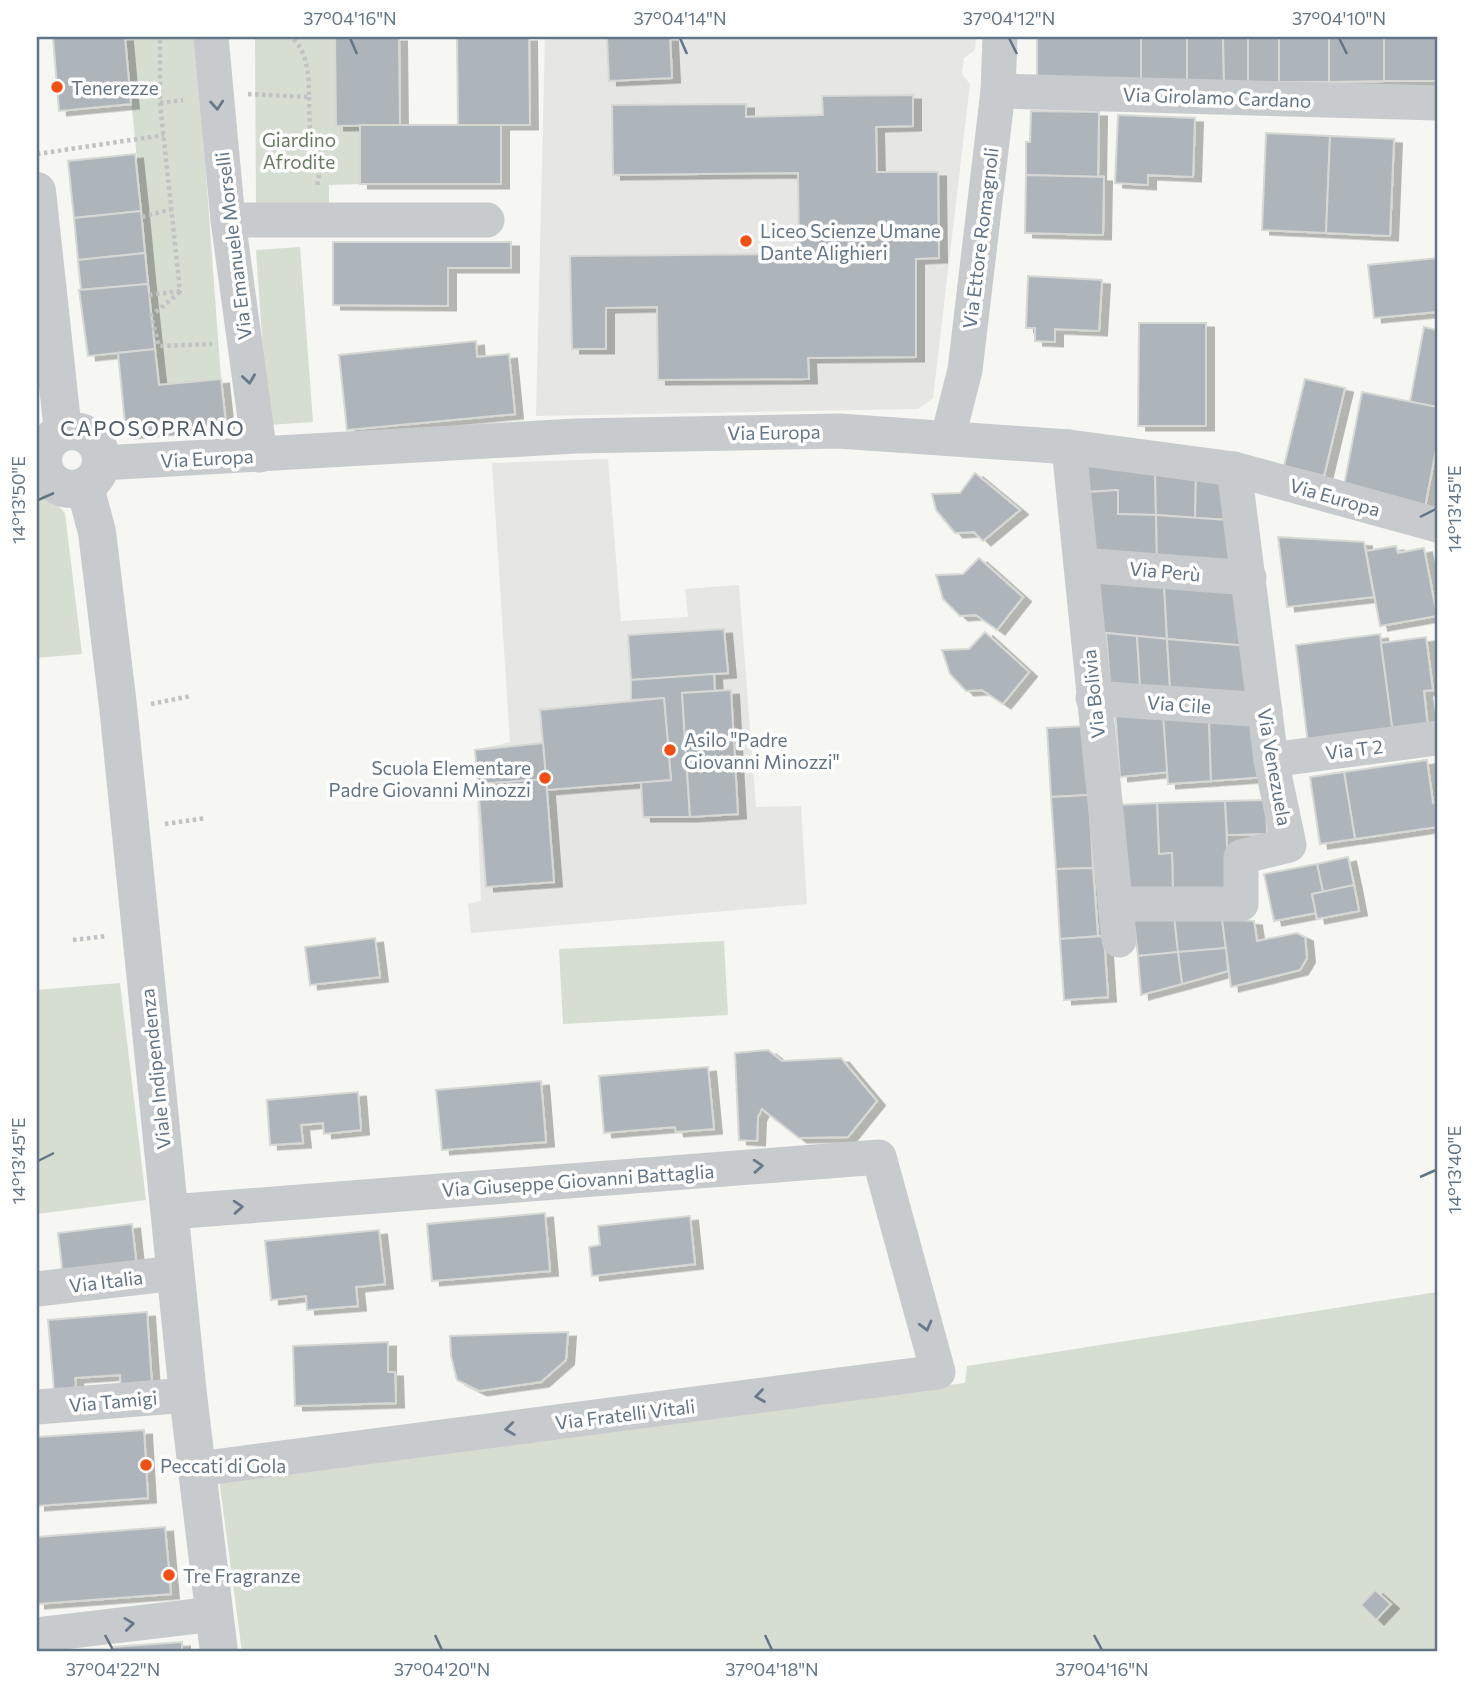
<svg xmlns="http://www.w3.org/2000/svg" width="1474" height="1689" font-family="Commissioner,sans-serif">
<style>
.built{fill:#e6e7e5}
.green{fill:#d6ded2}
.building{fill:#adb5bb;stroke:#d7d7d4;stroke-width:2;filter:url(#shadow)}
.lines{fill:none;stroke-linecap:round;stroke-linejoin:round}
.path{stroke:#c0c2c4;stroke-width:4.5;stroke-dasharray:3.5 3.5;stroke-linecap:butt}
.minor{stroke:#c8cbce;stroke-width:35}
.tertiary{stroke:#c8cbce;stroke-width:38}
.oneway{stroke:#67798a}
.ticks{fill:none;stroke:#627586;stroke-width:2.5}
.poi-dot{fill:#f44f13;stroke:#fff;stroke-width:2.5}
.labels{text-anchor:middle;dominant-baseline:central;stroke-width:7;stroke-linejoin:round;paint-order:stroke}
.poi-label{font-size:19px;fill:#627586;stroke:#fff;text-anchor:start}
.street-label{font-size:19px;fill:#627586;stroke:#fff}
.park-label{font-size:19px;fill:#667c61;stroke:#fff}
.neighbourhood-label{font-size:21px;letter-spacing:2px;fill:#505e6a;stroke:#fff}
.neatline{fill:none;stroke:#627586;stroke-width:2.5}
.ticks-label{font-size:18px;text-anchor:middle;fill:#627586}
</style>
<defs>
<filter id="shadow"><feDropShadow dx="8" dy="4.5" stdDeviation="0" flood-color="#0004"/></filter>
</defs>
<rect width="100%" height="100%" fill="#f6f6f2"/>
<!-- built -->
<g class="built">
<path d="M545,37H976L975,50L964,58L962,74L970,84L933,398L918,409L536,416Z"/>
<path d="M608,459L621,621L688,617L685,589L739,585L756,807L801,806L807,904L471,933L468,904L481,901L475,750L510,742L492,463Z"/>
</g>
<!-- green -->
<g class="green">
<path d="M125,37H196L221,379L159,385Z"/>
<path d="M255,37H335L336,125H360V184L329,185V205H256Z"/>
<path d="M300,247L313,422L268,425L256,250Z"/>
<path d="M37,487L50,497L65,513L82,654L37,658Z"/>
<path d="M724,941L728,1015L563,1024L559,949Z"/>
<path d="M120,983L146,1200L37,1214V990Z"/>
<path d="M1437,1292V1652H242L219,1479L965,1383L967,1366Z"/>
</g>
<!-- building -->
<g class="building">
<path d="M53,37H125L131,104L59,111Z"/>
<path d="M335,37H399L400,125L336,126Z"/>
<path d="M457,37H529L530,125H458Z"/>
<path d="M607,37H670L672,78L609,81Z"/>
<path d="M1037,37H1141V82L1037,83Z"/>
<rect x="1141" y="37" width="46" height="45"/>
<path d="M1187,37H1223L1224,82H1187Z"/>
<path d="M1223,37H1248V82H1224Z"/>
<rect x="1248" y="37" width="31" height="45"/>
<rect x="1279" y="37" width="50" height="45"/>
<path d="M1329,37H1384V81L1329,82Z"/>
<rect x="1384" y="37" width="53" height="44"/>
<path d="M913,95V126L876,127L877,172H938L939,258L916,259V357L808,358L809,379L658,380L657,307L606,308V349H572L570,256L799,254L798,173L613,175L612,105L746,104V117L823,115L822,96Z"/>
<path d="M1031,111L1099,112L1098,177L1026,175V142H1030Z"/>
<path d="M1118,115L1195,118L1193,177L1148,175V185L1115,183Z"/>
<rect x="360" y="125" width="141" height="59"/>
<path d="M1266,133L1330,136L1326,233L1262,230Z"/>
<path d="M1330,136L1394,139L1390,236L1326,233Z"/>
<path d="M135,154L141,211L74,218L68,161Z"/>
<path d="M1026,175L1104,177L1103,235L1025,233Z"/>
<path d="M141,211L145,253L78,260L74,218Z"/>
<path d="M333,242H511V268H448V306L333,305Z"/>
<path d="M145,253L148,284L81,290L78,260Z"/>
<path d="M1437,258V312L1374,318L1368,265Z"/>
<path d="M1028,276L1102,280L1099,331L1055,329V342L1035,341V328H1026Z"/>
<path d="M148,284L155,349L88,356L79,290Z"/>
<path d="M1139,323H1206V426H1138Z"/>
<path d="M1424,327L1437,330V407L1410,402Z"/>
<path d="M476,341L477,357L509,354L515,414L347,430L339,355Z"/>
<path d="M155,349L159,385L221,379L226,424L126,434L118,353Z"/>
<path d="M1305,379L1345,388L1324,476L1284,466Z"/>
<path d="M1362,392L1437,407V444L1425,507L1343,491Z"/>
<path d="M1084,463L1155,471L1156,515L1118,514V490L1087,492Z"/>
<path d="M1155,471L1196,475L1195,518L1156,515Z"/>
<path d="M975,473L1020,510L983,541L974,532L955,533L936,510L932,494L960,493Z"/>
<path d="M1196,475L1221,477L1228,520L1195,518Z"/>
<path d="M1118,490V514L1156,515L1157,560L1093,556L1087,492Z"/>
<path d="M1156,515L1228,520L1234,567L1157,560Z"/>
<path d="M1278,537L1364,542L1374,597L1287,607Z"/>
<path d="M1396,546L1398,553L1424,548L1437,616L1380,626L1366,551Z"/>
<path d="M979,558L1023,597L997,630L976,615L960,616L943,599L936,575L963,574Z"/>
<path d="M1094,577L1164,584L1167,639L1098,632Z"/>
<path d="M1164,584L1242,592L1248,646L1167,639Z"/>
<path d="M724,629L728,673L631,680L628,635Z"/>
<path d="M985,632L1029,672L1003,704L982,690L966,691L950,674L942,650L969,649Z"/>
<path d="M1106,633L1137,636L1140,686L1110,683Z"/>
<path d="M1380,634L1393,733L1308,744L1296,645Z"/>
<path d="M1137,636L1167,639L1170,688L1140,686Z"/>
<path d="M1426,637L1433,690L1424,691L1428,728L1393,733L1381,643Z"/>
<path d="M1167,639L1248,646L1254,699L1170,688Z"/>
<path d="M714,674L715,691L682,693L690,817H643L641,782L671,780L664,698L631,700V680Z"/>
<path d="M731,690L738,814L690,817L682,693Z"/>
<path d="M664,698L671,780L547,790L540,710Z"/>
<path d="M1115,709L1163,714L1168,772L1120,777Z"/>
<path d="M1163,714L1209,718L1211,781L1168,784Z"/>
<path d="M1209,718L1256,723L1266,777L1211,781Z"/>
<path d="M1085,726L1089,795L1051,797L1047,728Z"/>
<path d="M543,743L546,779L478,784L475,750Z"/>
<path d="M1427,760L1433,803L1437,802V827L1355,839L1344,772Z"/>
<path d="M1344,772L1355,839L1320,844L1310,777Z"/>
<path d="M546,779L554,882L486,887L478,784Z"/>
<path d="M1089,795L1093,868L1056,869L1051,797Z"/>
<path d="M1266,800L1267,834L1227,835L1225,801Z"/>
<path d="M1225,801L1229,891L1173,893L1172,853L1159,854L1157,803Z"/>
<path d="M1157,803L1159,854L1172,853L1173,893L1128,894L1119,805Z"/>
<path d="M1348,857L1354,885L1323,892L1317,864Z"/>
<path d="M1317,864L1323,892L1312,894L1316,913L1274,921L1264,874Z"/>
<path d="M1093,868L1098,936L1060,939L1056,869Z"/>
<path d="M1354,885L1359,911L1317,919L1312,894Z"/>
<path d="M1133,914L1174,915L1178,952L1138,956Z"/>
<path d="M1174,915L1222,919L1226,948L1178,952Z"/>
<path d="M1222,919L1254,921L1257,941L1297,933L1305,937L1307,958L1300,970L1231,987Z"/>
<path d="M1104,936L1108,997L1064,1000L1060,939Z"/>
<path d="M375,938L380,977L310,985L305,947Z"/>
<path d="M1226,948L1228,971L1182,984L1178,952Z"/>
<path d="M1178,952L1182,984L1141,995L1138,956Z"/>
<path d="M768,1050L782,1061L841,1058L877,1101L848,1137L799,1138L762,1109L758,1117L757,1141L739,1140L735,1053Z"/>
<path d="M708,1067L714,1129L676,1132L675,1127L604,1133L599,1076Z"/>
<path d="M541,1081L546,1142L442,1150L436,1090Z"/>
<path d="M358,1092L361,1130L324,1134L323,1123L301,1125L303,1143L270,1145L267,1100Z"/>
<path d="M545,1213L550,1271L432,1281L427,1224Z"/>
<path d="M690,1216L695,1264L592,1276L589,1247L600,1245L598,1226Z"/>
<path d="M132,1224L137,1268L63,1276L58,1233Z"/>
<path d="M379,1230L385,1284L356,1287L358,1306L307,1310L306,1296L271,1300L265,1241Z"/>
<path d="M147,1312L152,1385L121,1387L120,1375L75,1378L76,1388L54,1390L48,1320Z"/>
<path d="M568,1332L566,1360L541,1382L479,1391L457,1380L451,1356L450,1336Z"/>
<path d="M388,1342V1372H395L396,1403L295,1406L293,1346Z"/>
<path d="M144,1430L148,1498L37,1506V1437Z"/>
<path d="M165,1527L171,1594L37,1604V1537Z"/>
<path d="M1375,1590L1391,1604L1376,1620L1361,1605Z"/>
<path d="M182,1642V1652H114L113,1647Z"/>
</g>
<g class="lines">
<!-- path -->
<g class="path">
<path d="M248,94L309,97C309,76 308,53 292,37"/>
<path d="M309,97L310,139L320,144L321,158L317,188"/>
<path d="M160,103L183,100"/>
<path d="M37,154L164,135"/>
<path d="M142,217L172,209"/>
<path d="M180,292L151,316L159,346L212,344"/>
<path d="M149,295L180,291L160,103V37"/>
<path d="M151,704L191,696"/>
<path d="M165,824L206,818"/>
<path d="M73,940L107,936"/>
</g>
<!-- minor -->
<g class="minor">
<path d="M211,37L228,220L260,455"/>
<path d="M998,91L1437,103"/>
<path d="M228,220H487"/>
<path d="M948,437L965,370L998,91L1000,37"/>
<path d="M1069,447L1119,940"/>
<path d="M37,450H44"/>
<path d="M101,463L576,436L839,431L1069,447L1234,469L1437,525"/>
<path d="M1081,565L1249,578"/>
<path d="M1093,698L1265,710"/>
<path d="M1271,760L1437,738"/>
<path d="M1116,904H1241V857L1289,845L1271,760L1234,469"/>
<path d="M170,1212L879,1157L938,1372L198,1469"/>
<path d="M37,1289L176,1273"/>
<path d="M37,1407L188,1395"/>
<path d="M37,1635L214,1614"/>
</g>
<!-- tertiary -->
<g class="tertiary">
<path d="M37,191L63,432"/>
<circle cx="72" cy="460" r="29"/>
<path d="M85,487L97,532L118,706L188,1395L219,1652"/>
</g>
</g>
<!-- one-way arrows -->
<defs><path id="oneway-chevron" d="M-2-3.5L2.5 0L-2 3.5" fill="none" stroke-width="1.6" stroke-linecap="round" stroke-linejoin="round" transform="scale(1.75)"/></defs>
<g class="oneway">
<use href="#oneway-chevron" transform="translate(217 105) rotate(85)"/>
<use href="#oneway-chevron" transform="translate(249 379) rotate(82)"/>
<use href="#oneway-chevron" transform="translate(758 1166) rotate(-4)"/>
<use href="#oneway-chevron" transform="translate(238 1207) rotate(-4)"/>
<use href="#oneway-chevron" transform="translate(926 1326) rotate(75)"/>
<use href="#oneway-chevron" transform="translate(760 1396) rotate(172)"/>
<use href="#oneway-chevron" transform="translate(510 1429) rotate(173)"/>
<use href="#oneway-chevron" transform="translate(129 1624) rotate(-7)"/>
</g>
<!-- ticks -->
<path class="ticks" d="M350,38L357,54M680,38L687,54M1009,38L1017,54M1339,38L1347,54M38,500L54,493M1420,517L1436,509M38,1161L54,1153M1420,1177L1436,1170M105,1635L113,1650M435,1635L442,1650M765,1635L772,1650M1094,1635L1102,1650"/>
<!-- markers -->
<g class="poi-dot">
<circle cx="57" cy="87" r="7"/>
<circle cx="746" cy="241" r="7"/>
<circle cx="670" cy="750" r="7"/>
<circle cx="545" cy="778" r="7"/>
<circle cx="146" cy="1465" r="7"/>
<circle cx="169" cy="1575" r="7"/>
</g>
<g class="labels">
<!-- poi labels -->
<g class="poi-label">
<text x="71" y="87">Tenerezze</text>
<text x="760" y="230">Liceo Scienze Umane<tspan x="760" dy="22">Dante Alighieri</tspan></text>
<text x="684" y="739">Asilo "Padre<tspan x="684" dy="22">Giovanni Minozzi"</tspan></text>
<text x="531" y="767" text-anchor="end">Scuola Elementare<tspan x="531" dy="22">Padre Giovanni Minozzi</tspan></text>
<text x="160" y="1465">Peccati di Gola</text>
<text x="183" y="1575">Tre Fragranze</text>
</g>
<!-- street labels -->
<g class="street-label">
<text transform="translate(1217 97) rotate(2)">Via Girolamo Cardano</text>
<text transform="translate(980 238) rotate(-83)">Via Ettore Romagnoli</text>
<text transform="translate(233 246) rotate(-97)">Via Emanuele Morselli</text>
<text transform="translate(774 432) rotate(-1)">Via Europa</text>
<text transform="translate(207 458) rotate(-3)">Via Europa</text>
<text transform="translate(1335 497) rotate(16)">Via Europa</text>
<text transform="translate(1165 571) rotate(5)">Via Perù</text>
<text transform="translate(1093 694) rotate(-96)">Via Bolivia</text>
<text transform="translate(1179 704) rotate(4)">Via Cile</text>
<text transform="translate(1354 749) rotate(-7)">Via T 2</text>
<text transform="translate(1275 767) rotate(80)">Via Venezuela</text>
<text transform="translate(155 1069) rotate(-96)">Viale Indipendenza</text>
<text transform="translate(578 1180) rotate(-4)">Via Giuseppe Giovanni Battaglia</text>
<text transform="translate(106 1281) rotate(-7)">Via Italia</text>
<text transform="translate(113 1401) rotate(-5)">Via Tamigi</text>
<text transform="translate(625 1414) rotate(-7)">Via Fratelli Vitali</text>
</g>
<!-- park labels -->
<g class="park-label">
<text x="299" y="139">Giardino<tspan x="299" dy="22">Afrodite</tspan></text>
</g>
<!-- neighbourhood labels -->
<g class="neighbourhood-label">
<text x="153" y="427">CAPOSOPRANO</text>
</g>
</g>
<!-- border -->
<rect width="1474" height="1689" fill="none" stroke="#ffffff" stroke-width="77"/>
<rect x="38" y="38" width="1398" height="1612" class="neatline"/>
<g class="ticks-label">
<text x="350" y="25">37°04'16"N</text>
<text x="680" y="25">37°04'14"N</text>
<text x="1009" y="25">37°04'12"N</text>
<text x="1339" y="25">37°04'10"N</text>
<text transform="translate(19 500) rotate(-90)" y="6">14°13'50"E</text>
<text transform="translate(1455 509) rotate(-90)" y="6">14°13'45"E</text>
<text transform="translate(19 1161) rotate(-90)" y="6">14°13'45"E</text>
<text transform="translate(1455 1170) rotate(-90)" y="6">14°13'40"E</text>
<text x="113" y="1676">37°04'22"N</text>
<text x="442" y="1676">37°04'20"N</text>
<text x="772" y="1676">37°04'18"N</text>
<text x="1102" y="1676">37°04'16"N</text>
</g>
</svg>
